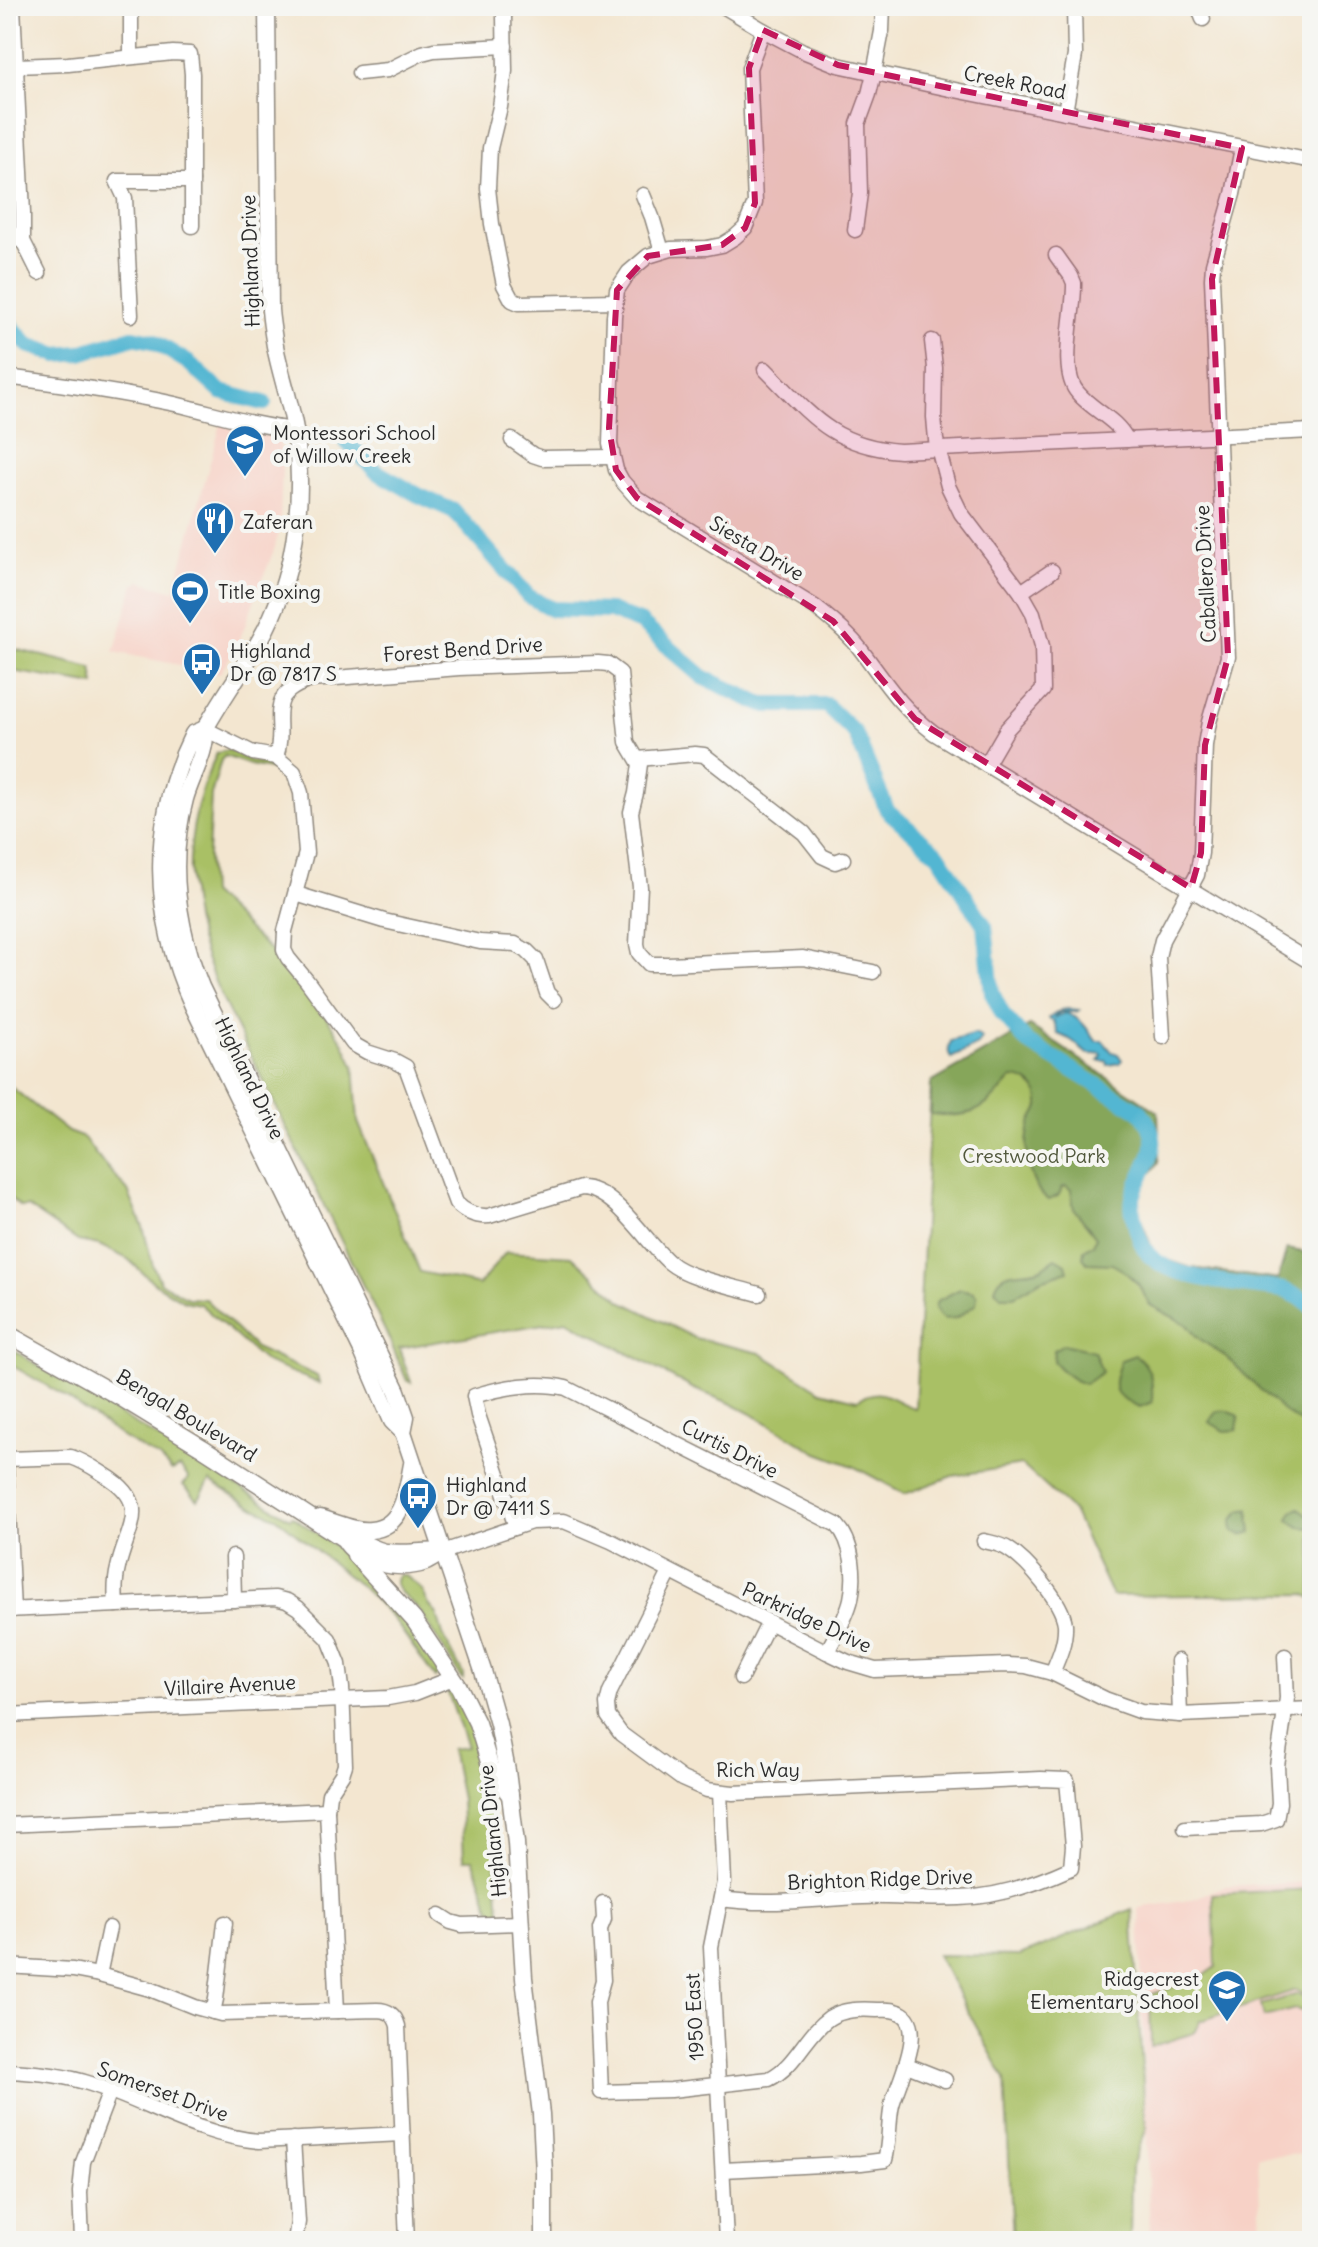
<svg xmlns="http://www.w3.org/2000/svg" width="1318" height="2247" font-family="Delius,sans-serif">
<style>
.built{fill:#f7d1c6}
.green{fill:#a9c065;stroke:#6a7648;stroke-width:2}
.forest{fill:#86a65a;stroke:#586842;stroke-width:2}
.water{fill:#53b6d2;stroke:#3f707e;stroke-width:2}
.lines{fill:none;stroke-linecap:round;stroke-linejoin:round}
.river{stroke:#53b6d2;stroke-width:16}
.minor-casing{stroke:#8f887e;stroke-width:17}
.major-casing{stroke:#8f887e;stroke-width:19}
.minor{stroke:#fff;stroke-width:14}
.major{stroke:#fff;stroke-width:16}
.marked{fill:#c2185b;fill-opacity:0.2;stroke:#c2185b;stroke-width:6;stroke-dasharray:16 10;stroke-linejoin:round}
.labels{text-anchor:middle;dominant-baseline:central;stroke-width:8;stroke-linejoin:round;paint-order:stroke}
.street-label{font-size:20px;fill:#2b2b2b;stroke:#f6f6f2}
.poi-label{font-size:20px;fill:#2b2b2b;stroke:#f6f6f2;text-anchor:start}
.park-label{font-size:20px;fill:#51583c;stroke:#f6f6f2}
</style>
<rect width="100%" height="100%" fill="#f6f6f2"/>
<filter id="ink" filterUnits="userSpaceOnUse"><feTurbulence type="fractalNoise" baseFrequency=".0125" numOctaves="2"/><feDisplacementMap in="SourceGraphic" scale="16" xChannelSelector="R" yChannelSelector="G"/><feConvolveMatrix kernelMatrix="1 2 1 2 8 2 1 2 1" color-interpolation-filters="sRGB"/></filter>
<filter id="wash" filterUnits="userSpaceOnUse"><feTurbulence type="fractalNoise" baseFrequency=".006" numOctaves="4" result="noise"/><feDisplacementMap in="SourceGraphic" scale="32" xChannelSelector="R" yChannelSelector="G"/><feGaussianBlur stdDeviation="1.8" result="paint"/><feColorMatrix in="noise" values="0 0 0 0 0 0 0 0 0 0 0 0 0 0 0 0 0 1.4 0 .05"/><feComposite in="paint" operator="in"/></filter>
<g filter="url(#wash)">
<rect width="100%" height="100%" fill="#f3e6d0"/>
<!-- built -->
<g class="built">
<path d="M222,420L279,437L282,467L280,522L275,547L237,646L220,673L114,652L134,584H137L139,581L174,591Z"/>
<path d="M1312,1882V2154L1258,2156L1261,2236L1150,2241L1139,1908L1190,1900L1225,1886Z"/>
</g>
<!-- green -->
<g class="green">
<path d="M6,647L92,668L95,685L6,670Z"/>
<path d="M228,750L251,761L277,766L276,770L250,765L225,756L221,760L211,795L208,856L210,893L300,979L342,1040L354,1065L358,1122L420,1272L479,1285L506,1252L572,1256L621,1301L695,1338L760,1353L821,1391L857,1400C885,1384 891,1402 915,1408L931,1083L1030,1026L1158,1112L1159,1162L1144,1182L1134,1202L1155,1256L1191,1268L1278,1280L1287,1249L1312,1254V1598L1305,1594L1112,1596L1073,1511L1022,1465L952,1476L905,1494L853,1466L818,1453L759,1418L730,1403L694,1389L567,1320L399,1348L411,1382L407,1381L389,1339C346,1251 304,1163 261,1076C233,1020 200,964 192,901C185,851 195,798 217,753Z"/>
<path d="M6,1083L68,1132L84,1138L97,1156L128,1191L143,1227L153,1266L161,1283L188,1298L205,1299L255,1348L317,1376L319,1383L265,1362L200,1304L184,1301L154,1283L128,1259L99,1245L78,1241L28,1207H20L6,1194Z"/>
<path d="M6,1346L290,1518L292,1516L335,1546L375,1582L436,1662L438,1675L435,1678L392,1617L367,1592L276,1517L255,1508L210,1481L198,1500L183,1485L189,1478L180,1467L172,1471L159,1458L125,1439L61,1394L6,1362Z"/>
<path d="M398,1575H405L422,1590L429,1605L437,1614L443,1635L463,1674V1679L460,1677C447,1654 433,1631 419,1610C413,1601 402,1598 397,1587C394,1581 396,1580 398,1575Z"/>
<path d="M447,1690L456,1693L466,1714L488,1777L500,1911L498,1915L493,1916L473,1859H464L461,1799L451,1749L467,1747Z"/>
<path d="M1312,1889V1998L1296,1990L1200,2021L1194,2033L1151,2047L1150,1995L1202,1977L1216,1967L1213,1894Z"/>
<path d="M1132,1909L1146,2130L1131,2168L1130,2241H1013L1005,2079L937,1955L1020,1956Z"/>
<path d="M1298,1994L1312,2001L1309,2013L1295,2009L1264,2017L1261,2005Z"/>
</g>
<!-- forest -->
<g class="forest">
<path d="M1030,1026L1158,1112L1159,1162L1144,1182L1134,1202L1155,1256L1191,1268L1278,1280L1287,1249L1312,1254V1430L1284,1412L1226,1357L1197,1337L1186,1324L1150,1305L1138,1284L1124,1271L1112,1264L1087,1263L1083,1257L1084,1250L1093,1244L1096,1237L1074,1209L1071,1190L1066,1186L1063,1187L1058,1196L1048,1200C1027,1185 1023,1146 1031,1123C1033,1117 1038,1112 1039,1106C1040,1088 1028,1078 1012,1078C984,1110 975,1119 931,1114V1083Z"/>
<path d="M1056,1258L1066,1264L1068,1271L1041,1280L1014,1296H1001L995,1289C1001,1267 1021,1275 1039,1269C1045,1267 1051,1261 1056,1258Z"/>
<path d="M960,1289L974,1292L977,1296L976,1304L957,1318L944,1319L939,1315L935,1307L937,1301Z"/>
<path d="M1063,1344L1094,1351L1102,1372L1085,1384C1071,1380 1063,1372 1053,1361L1054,1350Z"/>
<path d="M1135,1355C1152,1366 1153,1382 1152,1402L1140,1407C1112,1395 1110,1390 1121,1360Z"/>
<path d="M1221,1411H1229L1239,1416L1237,1430L1225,1431L1209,1422L1216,1412Z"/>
<path d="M1299,1508L1310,1516V1528L1299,1527L1289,1519L1293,1511Z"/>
<path d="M1249,1509L1252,1532L1243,1535L1233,1532L1232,1521L1240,1511Z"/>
</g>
<!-- water -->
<g class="water">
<path d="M1068,1009L1079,1010L1076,1012H1060L1054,1018L1065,1013C1080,1017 1087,1028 1096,1041H1103L1112,1052L1118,1054L1122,1060L1120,1063L1108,1065L1107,1061H1099L1102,1055L1100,1053C1083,1058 1084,1048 1071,1040C1070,1039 1058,1034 1058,1034L1054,1021L1050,1020L1049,1018L1061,1010Z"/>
<path d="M975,1034L982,1038L978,1045L951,1058C947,1053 949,1047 951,1041Z"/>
</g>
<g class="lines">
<!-- river -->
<g class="river">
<path d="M6,320L28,345L58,355L80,353L133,337L153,341L189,363L221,392L264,403"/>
<path d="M346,441L377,472L418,495L454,511L528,596L552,609L610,611L641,623L703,677L763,705H826L855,733L887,810L938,854L985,926L992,993L1003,1015L1027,1042L1141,1112C1166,1145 1147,1159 1135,1191C1130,1203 1133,1215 1136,1227C1139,1237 1142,1247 1149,1255C1174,1281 1249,1285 1284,1290L1299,1297L1312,1307"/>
</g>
</g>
</g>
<g filter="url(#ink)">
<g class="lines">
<defs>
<g id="minor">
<path d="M13,6L23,213V241L39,273"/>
<path d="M506,6L504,17L505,71L500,107L490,148L488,188L492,224L504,285L512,300L519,303L615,301"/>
<path d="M723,6L763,30L803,51L838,65L950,89L1312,161"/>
<path d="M1198,6L1203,19"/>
<path d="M763,30L749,68L755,203L745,228L735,237L722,245L707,248L671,249L648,256L629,272L617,290L614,316L610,444L616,470L622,481L637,498L815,607C832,620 848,633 861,650C886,683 900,707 934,733L1312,963"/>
<path d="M131,57V6"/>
<path d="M16,66L68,64L173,53L190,54L192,74V226"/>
<path d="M359,73L388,70L422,53L434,50L505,46"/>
<path d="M1065,112L1075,55L1074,6"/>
<path d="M643,195L652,217L662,251"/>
<path d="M855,230L860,193L858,124L869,94L874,73L882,31L883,6"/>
<path d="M6,237L23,241"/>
<path d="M1056,255L1071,276L1074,283C1075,312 1058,371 1078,393C1093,411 1116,418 1127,440"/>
<path d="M131,315L125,198L117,181H192"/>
<path d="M932,341L935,368L934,417L936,440L948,486L961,513L1021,592L1033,613L1042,646L1043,690L1007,729L986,765"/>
<path d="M765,369C810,414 832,446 900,451L1312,431"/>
<path d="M6,377C63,384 119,392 175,404C215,413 254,426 295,430"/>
<path d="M512,440L533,455L542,458L611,457"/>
<path d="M1021,592L1052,571"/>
<path d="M205,729L253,753L276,757L294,772L301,793L306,853L285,931L284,950L288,958L307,981L353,1044L367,1052L395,1061L406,1067L456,1203C466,1213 476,1217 489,1216L581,1188C615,1188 646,1243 670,1263C687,1278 736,1287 759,1294"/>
<path d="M276,757C288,722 261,695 311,680L459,668L598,663L608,664L620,673L627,742L640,764L636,793L631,812L640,887L637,944L639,953L649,964H668L803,958L873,972"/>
<path d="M638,759L695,754L704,755L804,833L822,856L835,862L843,859"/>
<path d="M296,894L384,921L480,942L515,944L527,951L536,960L547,993L554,1000"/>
<path d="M1163,1037L1158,957L1162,940L1197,875L1201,853L1205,745L1209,722L1228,657L1212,279L1213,264L1233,194L1242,148"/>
<path d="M6,1459L71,1457C84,1461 94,1468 105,1475C153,1504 127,1527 118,1568C115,1580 115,1593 116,1605"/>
<path d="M6,1466L13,1610"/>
<path d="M516,1527L478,1415L474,1396C503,1387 536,1381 566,1388L837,1525C853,1542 856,1576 851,1599C847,1617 835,1636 827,1652"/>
<path d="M984,1541C992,1543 1001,1544 1008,1549C1027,1561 1062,1601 1065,1624C1066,1641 1059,1657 1052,1673"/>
<path d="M443,1552L531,1522L564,1521L611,1541L827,1652L848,1662L875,1670L1007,1665L1026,1666L1052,1673L1105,1699L1141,1712L1180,1715L1312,1709"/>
<path d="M233,1557L234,1600"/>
<path d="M670,1572L610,1692L607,1704L608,1716L621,1734L682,1779L707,1790L733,1793L1041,1779L1067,1780L1073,1846L1071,1868C1036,1884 998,1897 960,1898C927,1900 894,1896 862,1897C815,1899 768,1906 721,1899"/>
<path d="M6,1610L275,1598L287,1601L298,1608L329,1639L339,1664L342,1688L345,1765L342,1774L329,1794L327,1810L337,2011"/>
<path d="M1178,1661L1180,1715"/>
<path d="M741,1678L769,1622"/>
<path d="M6,1715L388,1698L415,1693L453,1678"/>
<path d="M720,1792L724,1882L711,1947L726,2241"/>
<path d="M6,1825L327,1810"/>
<path d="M1185,1828L1261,1824L1276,1819L1279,1803L1277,1766L1287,1698L1285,1656"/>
<path d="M603,1903L604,1919L600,1929L603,1980L597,2002L601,2092L671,2090L769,2079C796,2066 805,2035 829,2018C843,2009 860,2009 877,2010C883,2010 890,2009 895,2011C932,2019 897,2084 892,2105C888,2123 890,2142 885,2160L861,2163L723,2170"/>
<path d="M440,1915L451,1922L462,1925L521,1923"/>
<path d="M6,1966L73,1970L99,1975L150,1989L195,2007L221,2014L377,2010C389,2010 395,2015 398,2026L407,2241"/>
<path d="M99,1975L109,1928"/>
<path d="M213,2012L216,1999L225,1923"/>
<path d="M907,2065L945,2080"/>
<path d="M6,2071C34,2072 64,2075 91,2084C147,2102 199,2136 259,2141L403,2134"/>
<path d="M293,2139L298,2222L295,2241"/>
<path d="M82,2241L80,2192L83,2162L110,2091"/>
</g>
<g id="major">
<path d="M267,6L270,310C271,322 273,334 275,346C281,377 292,406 296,436C305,504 294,580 260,640C243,670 222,698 205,729C207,752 191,777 185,799C168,862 177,927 201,987L397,1391L406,1417L403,1432L413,1462L483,1671L498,1724L507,1771L516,1843L524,1978L541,2114L544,2173V2241"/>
<path d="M205,729L193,734C149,823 152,916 193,1006L362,1351L392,1421L403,1432"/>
<path d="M6,1333L118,1396L203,1448L344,1539C357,1563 401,1572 426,1562C432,1559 438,1555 443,1552"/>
<path d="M320,1518C336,1522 355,1532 371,1530C404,1527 407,1489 412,1464"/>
<path d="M344,1539C359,1538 370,1549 386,1552C405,1555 424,1550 443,1552"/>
<path d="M355,1555L414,1620L459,1687L477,1723L492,1772L510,1795"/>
</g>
</defs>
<!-- minor casing -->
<use href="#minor" class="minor-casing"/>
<!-- major casing -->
<use href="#major" class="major-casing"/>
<!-- minor -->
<use href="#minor" class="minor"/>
<!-- major -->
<use href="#major" class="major"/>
</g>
</g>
<!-- marked area -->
<path class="marked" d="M763,30L838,65L1242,148L1212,279L1228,657L1205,745L1201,853L1191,888L915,719L833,621L637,498L616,470L609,428L617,290L648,256L722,245L745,228L755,203L749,68Z"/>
<!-- icons -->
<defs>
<symbol id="school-pin" viewBox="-11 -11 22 30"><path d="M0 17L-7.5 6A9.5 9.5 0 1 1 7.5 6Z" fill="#1f6fb2" stroke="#f6f6f2"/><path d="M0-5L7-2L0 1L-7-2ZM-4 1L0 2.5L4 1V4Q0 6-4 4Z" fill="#fff"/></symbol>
<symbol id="restaurant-pin" viewBox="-11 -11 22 30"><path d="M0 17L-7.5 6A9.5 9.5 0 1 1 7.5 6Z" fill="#1f6fb2" stroke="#f6f6f2"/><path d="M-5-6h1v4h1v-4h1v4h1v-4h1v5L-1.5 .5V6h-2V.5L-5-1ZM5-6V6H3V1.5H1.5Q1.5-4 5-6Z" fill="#fff"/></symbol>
<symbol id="stadium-pin" viewBox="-11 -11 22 30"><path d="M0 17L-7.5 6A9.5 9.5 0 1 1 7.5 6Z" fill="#1f6fb2" stroke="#f6f6f2"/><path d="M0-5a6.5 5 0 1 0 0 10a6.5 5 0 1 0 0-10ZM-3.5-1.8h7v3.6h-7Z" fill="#fff"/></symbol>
<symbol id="bus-pin" viewBox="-11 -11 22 30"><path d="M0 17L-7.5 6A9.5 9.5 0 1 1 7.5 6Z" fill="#1f6fb2" stroke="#f6f6f2"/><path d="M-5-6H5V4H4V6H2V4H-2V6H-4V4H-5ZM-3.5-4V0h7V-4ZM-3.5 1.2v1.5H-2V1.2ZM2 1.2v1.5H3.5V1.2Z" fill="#fff"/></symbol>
</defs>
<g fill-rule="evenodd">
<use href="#school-pin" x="223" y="422" width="44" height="60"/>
<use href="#restaurant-pin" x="193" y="499" width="44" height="60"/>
<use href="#stadium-pin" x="168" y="569" width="44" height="60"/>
<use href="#bus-pin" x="180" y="640" width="44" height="60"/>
<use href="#bus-pin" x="396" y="1474" width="44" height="60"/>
<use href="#school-pin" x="1205" y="1967" width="44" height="60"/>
</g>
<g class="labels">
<!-- street labels -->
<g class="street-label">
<text transform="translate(1015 82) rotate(11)">Creek Road</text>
<text transform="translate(250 261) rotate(-92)">Highland Drive</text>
<text transform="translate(757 548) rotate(31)">Siesta Drive</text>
<text transform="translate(1205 574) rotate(-93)">Caballero Drive</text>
<text transform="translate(463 649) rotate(-4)">Forest Bend Drive</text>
<text transform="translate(250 1078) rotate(64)">Highland Drive</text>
<text transform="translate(187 1415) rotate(31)">Bengal Boulevard</text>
<text transform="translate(730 1448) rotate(27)">Curtis Drive</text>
<text transform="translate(807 1617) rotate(25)">Parkridge Drive</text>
<text transform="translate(230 1685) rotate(-3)">Villaire Avenue</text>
<text x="758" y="1769">Rich Way</text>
<text transform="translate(492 1831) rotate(-96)">Highland Drive</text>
<text transform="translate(880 1879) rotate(-2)">Brighton Ridge Drive</text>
<text transform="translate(694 2017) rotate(-93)">1950 East</text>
<text transform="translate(163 2091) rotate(20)">Somerset Drive</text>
</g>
<!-- poi labels -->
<g class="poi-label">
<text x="273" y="432">Montessori School<tspan x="273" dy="23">of Willow Creek</tspan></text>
<text x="243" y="521">Zaferan</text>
<text x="218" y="591">Title Boxing</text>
<text x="230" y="650">Highland<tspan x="230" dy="23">Dr @ 7817 S</tspan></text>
<text x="446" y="1484">Highland<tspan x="446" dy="23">Dr @ 7411 S</tspan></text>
<text x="1199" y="1978" text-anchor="end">Ridgecrest<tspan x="1199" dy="23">Elementary School</tspan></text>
</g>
<!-- park labels -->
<g class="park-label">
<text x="1034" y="1155">Crestwood Park</text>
</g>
</g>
<!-- margin -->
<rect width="1318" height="2247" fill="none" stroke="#f6f6f2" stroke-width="32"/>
</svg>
